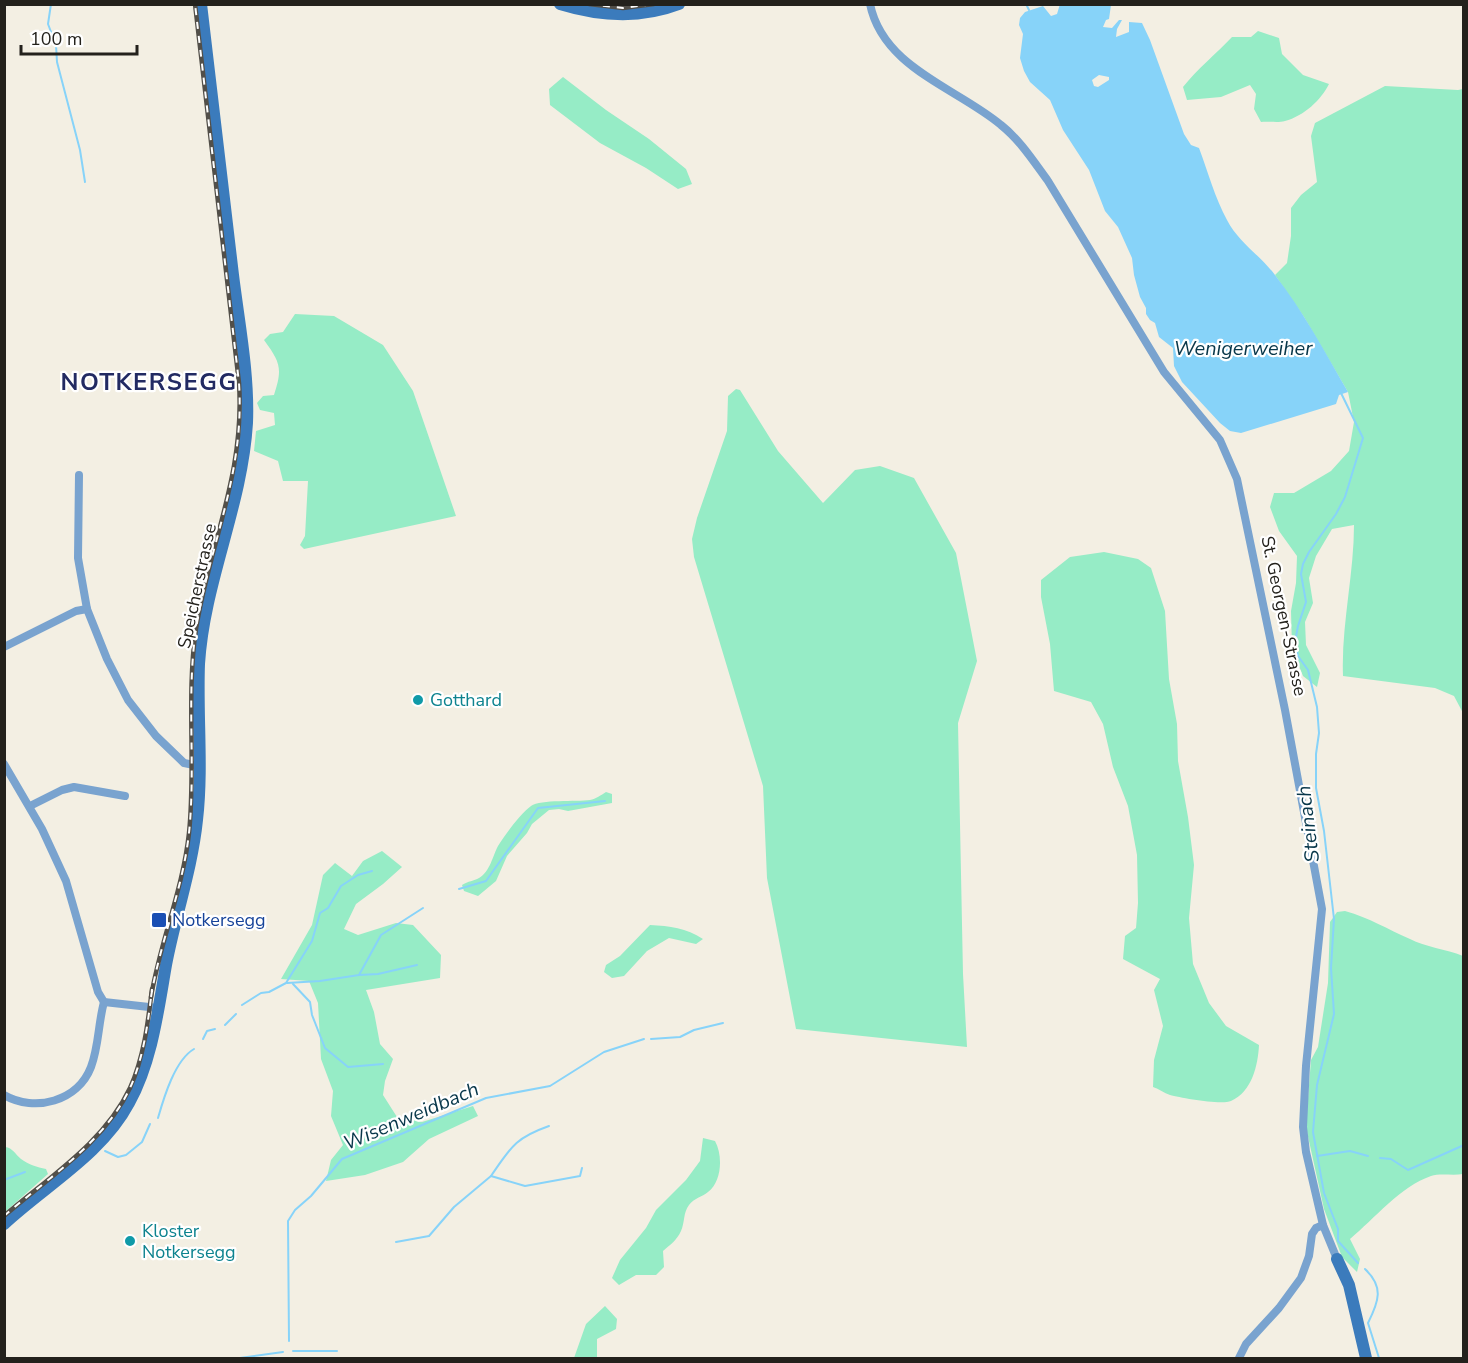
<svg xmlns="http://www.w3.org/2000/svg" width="1468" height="1363" font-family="'Nunito Sans',sans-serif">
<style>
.green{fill:#96ecc6}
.water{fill:#87d3f9;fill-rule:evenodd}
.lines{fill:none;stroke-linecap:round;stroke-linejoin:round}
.stream{stroke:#87d3f9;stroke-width:2}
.street{stroke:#79a3cf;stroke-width:8}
.secondary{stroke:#3b7bbc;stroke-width:12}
.rail-casing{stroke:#524f49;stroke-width:4.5}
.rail{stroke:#fff;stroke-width:2;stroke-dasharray:7;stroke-linecap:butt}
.culture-dot{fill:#0f9aa8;stroke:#fff;stroke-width:2}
.transit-dot{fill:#1a4fb4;stroke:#fff;stroke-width:2}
.labels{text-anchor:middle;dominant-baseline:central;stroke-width:4.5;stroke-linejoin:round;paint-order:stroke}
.street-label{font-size:18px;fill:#23211c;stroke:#fff}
.culture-label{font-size:18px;fill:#0d838f;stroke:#fff;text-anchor:start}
.transit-label{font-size:18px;fill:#164399;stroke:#fff;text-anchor:start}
.water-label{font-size:20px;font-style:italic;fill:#08374a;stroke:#fff}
.district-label{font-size:24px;font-weight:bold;letter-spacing:1.5px;fill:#222a62;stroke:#fff}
</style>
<rect width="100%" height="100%" fill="#f3efe3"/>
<!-- green -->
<g class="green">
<path d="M1258,31L1279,38L1282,54L1303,75L1329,84C1321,100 1304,116 1285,121C1278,123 1268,121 1261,122L1254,109L1256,94L1250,85L1221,97L1187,100L1183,87C1197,69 1216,54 1232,37H1251Z"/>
<path d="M563,77L606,110L649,139L686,169L692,184L678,189L646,168L600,143L550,105L549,89Z"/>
<path d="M1385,86L1458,90L1463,89V713L1454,696L1435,688L1343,676C1341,626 1354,575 1354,525L1332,529L1316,556L1309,578L1313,603L1305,622L1306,645L1320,673L1317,687L1303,676L1292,648L1291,611L1296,583L1297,556L1279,531L1270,507L1274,493H1294L1331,471L1349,451L1354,422L1348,392L1304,317L1275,275L1287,263L1291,236V208L1301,195L1317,182L1311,136L1315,123Z"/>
<path d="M295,314L334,316L383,345L413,391L456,516L304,549L300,545L305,536L308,481H283L278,461L254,451L256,431L275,425L274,413L260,410L257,403L263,396L274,395C283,368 280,362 264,340L270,334L283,332Z"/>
<path d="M736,389L740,390L778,451L823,503L855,470L880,466L914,478L956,553L977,661L958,723L963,974L967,1047L796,1029L767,878L763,786L694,557L692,539L697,518L727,431L728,396Z"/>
<path d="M1104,552L1138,559L1151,568L1165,611L1169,679L1177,724L1178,761L1188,817L1194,865L1189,918L1193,964L1209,1003L1226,1026L1259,1045C1258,1065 1252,1092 1231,1101C1221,1105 1181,1098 1170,1095C1164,1093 1159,1089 1153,1087L1154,1060L1163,1026L1154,990L1160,979L1123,959L1125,936L1136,928L1138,903L1137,855L1128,806L1113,767L1103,724L1091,702L1054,691L1050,644L1041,597V580L1070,557Z"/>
<path d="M606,792L612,794V803L568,811L559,809L549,810L532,824L527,833L507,856L496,881L478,896L464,891L462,885C468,881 474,881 479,878C490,872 493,855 498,846C505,835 520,814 531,806C541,799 576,802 590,800C596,799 601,795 606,792Z"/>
<path d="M382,851L402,867L383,884L356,904L344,929L358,935L396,923L413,925L441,955L440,978L366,990L374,1012L380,1044L393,1059L385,1081L383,1095L397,1117L422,1122L473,1106L478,1116L429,1139L403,1162L365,1175L326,1181L331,1160L343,1145L331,1116L333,1091L321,1059L318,1003L309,981L281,979L312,925L323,875L335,863L352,876L363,861Z"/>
<path d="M1345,911C1370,918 1387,929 1410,939C1425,947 1446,949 1463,956V1174C1453,1176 1440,1173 1431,1176C1401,1186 1374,1219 1350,1239L1360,1259L1357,1272L1342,1257L1324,1209L1307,1132V1111L1311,1060L1318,1047L1328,983L1330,922L1337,912Z"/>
<path d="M650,925C670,926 686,928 703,939L696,944L669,938L647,951L624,976L612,978L604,972L606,965L620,956Z"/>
<path d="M703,1138L715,1141C723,1155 722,1182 708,1192C702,1197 694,1198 689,1205C683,1213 685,1222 681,1231C677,1240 670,1245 663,1251L664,1267L656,1275H636L619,1285L612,1278L620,1260L646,1228L656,1210L686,1180L700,1161Z"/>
<path d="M5,1147C13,1148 15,1154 21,1159C29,1165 37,1167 46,1169L48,1174L5,1212Z"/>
<path d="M605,1306L617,1319L616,1329L597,1339V1358H574L586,1324Z"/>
</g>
<!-- water -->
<path class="water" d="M1060,4L1111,5L1109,19L1106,20L1103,27L1112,28L1119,20H1122L1117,29L1116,37L1129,32V22L1142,23L1150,40L1184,134L1191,145L1199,148C1208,172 1215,198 1227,220C1239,243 1260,255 1275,275C1303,311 1325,352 1348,392L1339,395L1336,404L1241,433L1230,431L1220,423L1182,382L1174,366L1173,348L1159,337L1155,323L1150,320L1146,314V308L1140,297L1134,275L1132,258L1118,227L1105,211L1089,170L1063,130L1050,100L1030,82L1024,71L1020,58L1023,34L1019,25L1020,18L1025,12L1043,6L1051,16L1057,14ZM1099,75L1109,77V80L1098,87L1094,86L1092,80Z"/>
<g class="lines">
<!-- stream -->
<g class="stream">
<path d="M51,4L48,24L56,45L57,62L80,150L85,182"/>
<path d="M1026,4L1029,10"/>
<path d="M1341,393L1363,438L1345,497L1336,514L1309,552L1303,564L1301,574L1306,602L1298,626L1295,642L1298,656L1308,670L1317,707L1319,733L1316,754V788L1324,831L1334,919L1331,968L1334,1014L1317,1085L1313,1132L1324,1193L1338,1229V1241L1358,1263"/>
<path d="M459,889L486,881L538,808L605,801"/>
<path d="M359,975L378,974L417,965"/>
<path d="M287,983L320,981L359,975L381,935L423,908"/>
<path d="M293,984L310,1002L312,1015L325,1048L348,1067L383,1064"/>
<path d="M242,1005L261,993L269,992L286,983L312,941L320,913L328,908L341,886L358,875L372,871"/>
<path d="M225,1025L236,1014"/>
<path d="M203,1039L207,1031L215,1029"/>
<path d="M651,1039L680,1037L694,1030L723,1023"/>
<path d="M158,1118C164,1097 175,1060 194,1049"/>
<path d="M105,1151L118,1157L126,1155L142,1142L150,1124"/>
<path d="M1317,1156L1350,1151L1368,1156"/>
<path d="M1380,1158L1391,1159L1408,1170L1464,1145"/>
<path d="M491,1176C511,1147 515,1138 549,1126"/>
<path d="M4,1180L25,1172"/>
<path d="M396,1242L429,1236L454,1207L491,1176L525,1186L580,1176L582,1168"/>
<path d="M1365,1269C1384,1287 1379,1301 1368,1323L1379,1358"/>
<path d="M289,1341L288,1221L295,1210L311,1196L342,1159L486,1098L550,1086L604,1052L644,1039"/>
<path d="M293,1351H337"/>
<path d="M240,1358L283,1352"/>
</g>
<!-- street -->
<g class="street">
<path d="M870,4C883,68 957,88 1001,125C1020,140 1034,162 1048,181L1164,372L1220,440L1237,479L1285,710L1322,909L1306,1066L1303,1127L1306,1152L1323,1225L1337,1259"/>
<path d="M79,475L78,558L87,609L107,659L128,700L156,736L184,763L199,766"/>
<path d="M4,647L76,611L87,609"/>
<path d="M4,764L42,829L66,881L98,992L104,1002L158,1008"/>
<path d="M30,806L62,790L74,787L125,796"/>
<path d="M4,1095C35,1113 78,1101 91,1067C99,1046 98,1024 104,1002"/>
<path d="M1239,1358L1246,1344L1279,1308L1301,1278L1309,1256L1312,1234L1316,1228L1323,1225"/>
</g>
<!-- secondary -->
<g class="secondary">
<path d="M560,4C599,16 640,19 679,4"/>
<path d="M4,1224C46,1185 102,1154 129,1103C152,1061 158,1011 166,965C175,917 192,869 197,820C203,768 197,716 199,664C204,582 242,506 247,423C249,374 239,324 233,275C223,185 212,95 201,4"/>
<path d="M1337,1259L1349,1285L1366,1358"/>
</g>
<defs>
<g id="rail">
<path d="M589,4L623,8L654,4"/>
<path d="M151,997C160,942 183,889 189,833C196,766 186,696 196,629C210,542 245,474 239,383L195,4"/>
<path d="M4,1216C49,1177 104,1143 130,1088C144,1057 148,1022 152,989"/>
</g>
</defs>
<!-- rail casing -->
<use href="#rail" class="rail-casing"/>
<!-- rail -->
<use href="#rail" class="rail"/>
</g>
<!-- markers -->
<g class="culture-dot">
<circle cx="418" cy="700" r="6"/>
<circle cx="130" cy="1241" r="6"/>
</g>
<rect class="transit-dot" x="151" y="912" width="16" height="16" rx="3"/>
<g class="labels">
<!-- street labels -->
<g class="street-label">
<text transform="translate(197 586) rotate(-78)">Speicherstrasse</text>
<text transform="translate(1284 616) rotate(78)">St. Georgen-Strasse</text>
</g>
<!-- culture labels -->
<g class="culture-label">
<text x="430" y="700">Gotthard</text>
<text x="142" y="1231">Kloster<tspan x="142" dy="21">Notkersegg</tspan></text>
</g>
<!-- transit labels -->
<g class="transit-label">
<text x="172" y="920">Notkersegg</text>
</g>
<!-- water labels -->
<g class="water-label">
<text x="1243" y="348">Wenigerweiher</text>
<text transform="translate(1308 824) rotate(-97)">Steinach</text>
<text transform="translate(411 1116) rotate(-23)">Wisenweidbach</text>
</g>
<!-- district labels -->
<g class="district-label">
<text x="149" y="382">NOTKERSEGG</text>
</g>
</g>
<!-- border -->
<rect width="1468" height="1363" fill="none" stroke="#23211c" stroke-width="12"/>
<!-- scale -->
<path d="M21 45v9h116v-9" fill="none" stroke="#23211c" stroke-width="3"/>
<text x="30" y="45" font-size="18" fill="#23211c" stroke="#ffffff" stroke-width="4.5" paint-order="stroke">100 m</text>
</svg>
